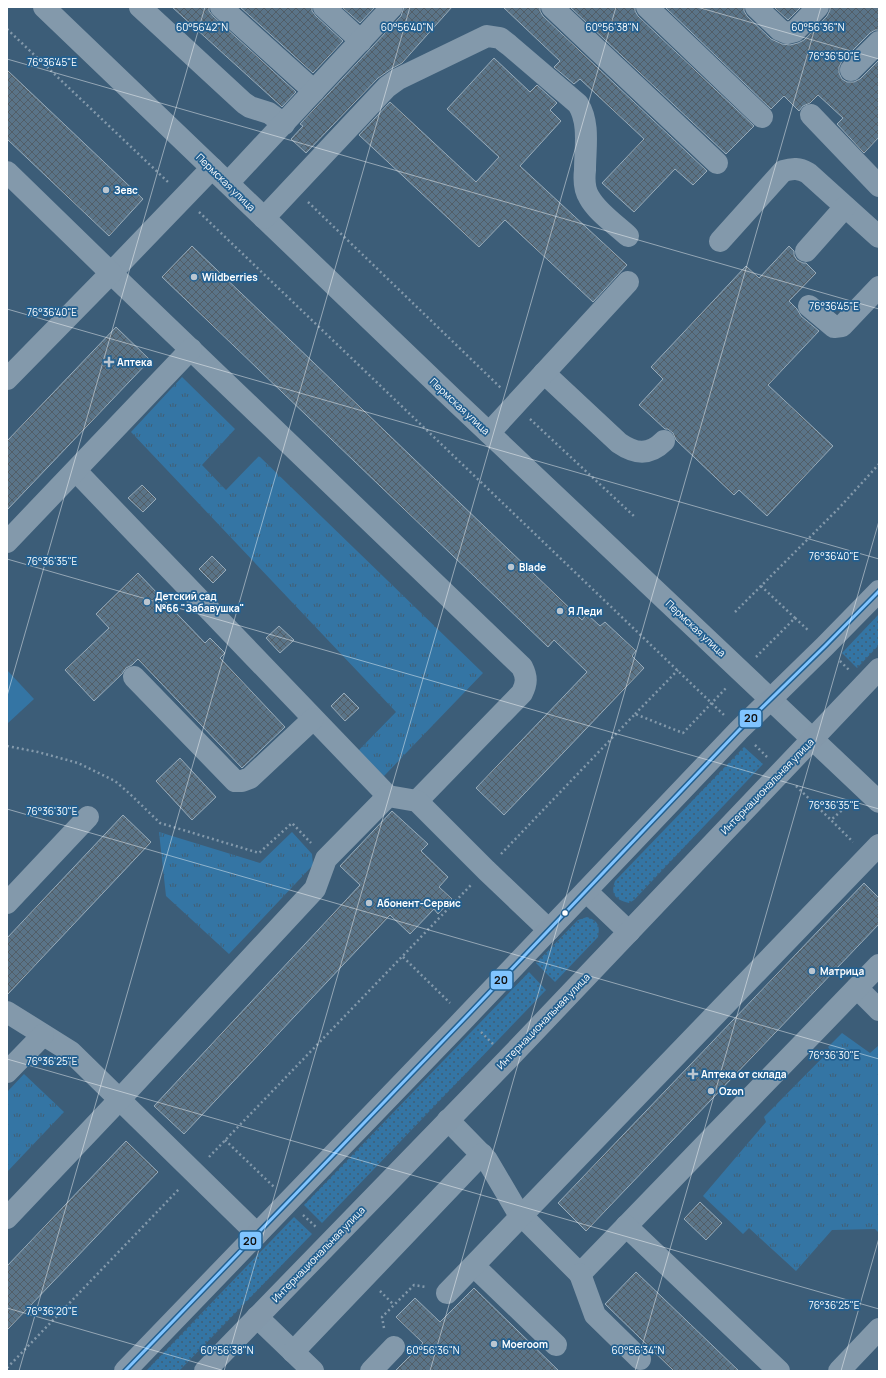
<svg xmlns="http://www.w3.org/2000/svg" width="886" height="1378" font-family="Manrope,sans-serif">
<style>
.grass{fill:url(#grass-dots)}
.park{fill:url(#park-tufts)}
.pitch{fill:#3475a4}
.building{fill:url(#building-cross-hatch);stroke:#98abb9}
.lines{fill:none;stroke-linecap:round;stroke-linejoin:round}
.path{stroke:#8399ab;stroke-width:2.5;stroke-dasharray:2 3;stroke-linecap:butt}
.minor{stroke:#8399ab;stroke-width:22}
.major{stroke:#8398aa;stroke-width:22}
.bus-1-casing{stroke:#236090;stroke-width:6}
.bus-1{stroke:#80c4ff;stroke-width:3}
.ticks{fill:none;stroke:#fff;stroke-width:1;stroke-opacity:0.45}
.poi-dot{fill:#bbc6d0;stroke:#236090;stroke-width:1.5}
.bus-dot{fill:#fff;stroke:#236090;stroke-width:1.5}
.labels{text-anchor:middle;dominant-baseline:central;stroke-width:3.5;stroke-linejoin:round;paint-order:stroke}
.street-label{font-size:10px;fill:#fff;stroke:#236090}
.poi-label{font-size:10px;font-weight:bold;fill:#fff;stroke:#236090;text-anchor:start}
.ticks-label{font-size:10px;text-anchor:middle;fill:#fff;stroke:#236090;stroke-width:3.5;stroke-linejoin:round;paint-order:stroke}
.line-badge{stroke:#236090;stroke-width:1.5}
.pale-badge-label{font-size:11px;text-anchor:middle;font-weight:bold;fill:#111}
</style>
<defs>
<pattern id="grass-dots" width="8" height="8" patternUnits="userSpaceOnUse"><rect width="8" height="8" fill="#3475a4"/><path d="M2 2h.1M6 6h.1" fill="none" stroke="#415e74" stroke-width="1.8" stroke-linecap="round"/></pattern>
<pattern id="park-tufts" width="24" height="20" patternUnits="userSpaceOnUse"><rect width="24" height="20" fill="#3475a4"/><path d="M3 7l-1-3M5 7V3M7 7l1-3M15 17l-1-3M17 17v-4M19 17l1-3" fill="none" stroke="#415e74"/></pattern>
<pattern id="building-cross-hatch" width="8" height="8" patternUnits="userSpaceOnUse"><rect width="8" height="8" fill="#5a7488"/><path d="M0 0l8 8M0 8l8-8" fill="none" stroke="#525e67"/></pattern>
</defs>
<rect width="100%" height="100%" fill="#3c5d78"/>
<!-- grass -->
<g class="grass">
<path d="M879,614V645L857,668L842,653Z"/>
<path d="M744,747L763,764L634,900L629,903C616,900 610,895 615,881Z"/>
<path d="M587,917C598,921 600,925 598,937L555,982L536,963L578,920Z"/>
<path d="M529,972L546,990L322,1223L304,1205Z"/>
<path d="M294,1217L312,1234L179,1371H146Z"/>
</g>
<!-- park -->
<g class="park">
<path d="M182,377L235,429L202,465L226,490L259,456L483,673L384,776L358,751L396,712L131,432Z"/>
<path d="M159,832L260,863L292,832L312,854L313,865L229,954L166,896Z"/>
<path d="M842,1033L870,1053L878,1046L879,1047V1233L875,1229L832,1230L796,1271L749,1228L743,1234L703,1196L766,1122L764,1117L830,1050L828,1047Z"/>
<path d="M24,1074L64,1112L7,1172V1092Z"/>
</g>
<!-- pitch -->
<path class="pitch" d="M7,670L34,699L7,724Z"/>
<!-- building -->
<g class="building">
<path d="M172,7H209V11L213,16L296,92L282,107Z"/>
<path d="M240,7H312V11L316,16L343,41L313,73Z"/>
<path d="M342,7H375L360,23Z"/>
<path d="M404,7H452L402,63L391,69L378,78L306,153L291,139L303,126L300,124L401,16Z"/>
<path d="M503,7H540V11L543,16L707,171L693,185L675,169L634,212L602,183L644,139L580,79L574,84L554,67L560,61Z"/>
<path d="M570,7H635V11L638,16L754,126L726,154Z"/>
<path d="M665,7H744V11L747,16L771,39L782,44L790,45L798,43L804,40L827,16L830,10V7H879V30H875L870,33L842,61L839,67V73L842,79L847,82H854L860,79L879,60V137L864,153L837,124L843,118L818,95L810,103L803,106L799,111L784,96L771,109Z"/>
<path d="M774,7H801L788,20Z"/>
<path d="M494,58L530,92L537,85L557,103L550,110L561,121L520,166L627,265L593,302L505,220L479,247L359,135L390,102L476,182L499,157L447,109Z"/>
<path d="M7,70L143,199L109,236L7,139Z"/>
<path d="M192,246L582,620L587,614L600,626L605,622L636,651L632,656L644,668L504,815L476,788L587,672L554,640L548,647L162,277Z"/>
<path d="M789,246L794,251V255L797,260L803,263H806L816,273L789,301L797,309L801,316L819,331L768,385L833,446L767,516L739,490L734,495L676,440L673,433L668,429H665L639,405L663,379L651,367L746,266L759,278Z"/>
<path d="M116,327L150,360L7,510V441Z"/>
<path d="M142,485L156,499L143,512L128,498Z"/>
<path d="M212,556L226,570L213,583L199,569Z"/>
<path d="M138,573L205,643L210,638L225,653L220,658L285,727L242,768L138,659L132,665L126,668L122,674L94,701L65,670L109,628L96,614Z"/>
<path d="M279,626L294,640L280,653L266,638Z"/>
<path d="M344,693L359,708L345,721L331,706Z"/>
<path d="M180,758L216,797L192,820L156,781Z"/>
<path d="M392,811L428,844L421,851L448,877L439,887L452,899L438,914L434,909L410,934L390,915L184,1134L154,1106L360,885L340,866Z"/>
<path d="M123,815L151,842L7,995V938Z"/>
<path d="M864,883L879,898V924L586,1231L558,1203Z"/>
<path d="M126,1141L158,1172L7,1330V1266Z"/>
<path d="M700,1202L722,1223L706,1240L684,1219Z"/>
<path d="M636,1272L739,1371H674L605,1304Z"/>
<path d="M474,1288L559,1371H395L423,1343L396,1317L415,1298L440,1322Z"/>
</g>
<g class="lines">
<!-- path -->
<g class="path">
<path d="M7,29L168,182"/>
<path d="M308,202L502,389"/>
<path d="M199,212L724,715"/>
<path d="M530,419L636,518"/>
<path d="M735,612L761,586"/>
<path d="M795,618L809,631"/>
<path d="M756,657L795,618L761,586L840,507L879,464"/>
<path d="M840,661L849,670"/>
<path d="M635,714L678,670"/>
<path d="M755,745L767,757"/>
<path d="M7,746L38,752L78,763L115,781L130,794L160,823L259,853L292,823L311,843"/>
<path d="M796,786L831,820"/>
<path d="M849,804L831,820L853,842"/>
<path d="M501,854L635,714L683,733L727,687"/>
<path d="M403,957L450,1003"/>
<path d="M481,1032L493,1044"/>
<path d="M225,1140L274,1187"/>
<path d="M209,1157L471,885"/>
<path d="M303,1215L316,1227"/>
<path d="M380,1291L394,1305"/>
<path d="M384,1328L382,1317L414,1285L426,1287"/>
<path d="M7,1368L180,1188"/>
</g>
<!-- minor -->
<g class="minor">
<path d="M44,7L453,399L879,802"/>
<path d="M140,7L244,103L250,107L269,113L284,124"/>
<path d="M221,7L314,91"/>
<path d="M324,7L361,41"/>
<path d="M552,7L717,163"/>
<path d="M647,7L762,117"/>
<path d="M756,7L780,30L787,33L795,31L818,7"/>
<path d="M851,70L879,42"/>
<path d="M811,115L879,186"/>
<path d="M212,168L111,273L522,667C527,677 527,683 522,693L417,801"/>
<path d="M7,172L111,273L7,379"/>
<path d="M228,183L392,7"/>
<path d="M264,218L387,87L398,79L487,36L500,38L509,45L578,104C590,123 585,148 585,170C584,179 584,189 589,197C597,212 615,224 628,236"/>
<path d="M720,241L783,171C793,168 799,168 808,173L879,237"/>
<path d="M806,251L845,207"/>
<path d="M809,306L834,327L842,326L879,287"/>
<path d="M544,373L619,443C635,454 649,456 664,441"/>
<path d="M489,433L628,282"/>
<path d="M76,471L388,796"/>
<path d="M7,542L191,349"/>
<path d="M134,677L235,781H242L250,778L313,719"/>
<path d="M7,903L88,817"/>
<path d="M857,988L879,1010"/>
<path d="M7,1012L71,1052L257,1234"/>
<path d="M7,1072L43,1035"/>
<path d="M448,1120L487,1160L517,1211L580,1274L879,965"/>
<path d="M7,1218L120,1099L315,889L326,859L388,796L417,801L486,870L549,930"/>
<path d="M626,1226L779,1371"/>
<path d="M474,1266L556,1345"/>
<path d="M580,1274L595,1315L640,1359"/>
<path d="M447,1293L879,845"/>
<path d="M257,1317L313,1371"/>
<path d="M293,1352L482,1154"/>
<path d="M371,1371L394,1347"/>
<path d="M839,1371L879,1329"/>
</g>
<!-- major -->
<g class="major">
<path d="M586,891L629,932"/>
<path d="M125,1371L465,1018L739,730L825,646L879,591"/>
<path d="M205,1371L508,1059L879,669"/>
</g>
<defs>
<path id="bus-1" d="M125,1371L465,1018L739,730L825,646L879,591"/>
</defs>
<!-- bus-1 casing -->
<use href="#bus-1" class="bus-1-casing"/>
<!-- bus-1 -->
<use href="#bus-1" class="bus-1"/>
</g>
<!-- ticks -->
<path class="ticks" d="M697,7L879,59M7,59L879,309M7,309L879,559M7,559L879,809M7,696L205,7M7,809L879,1059M7,1059L879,1309M7,1308L225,1371M19,1371L410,7M224,1371L616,7M430,1371L821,7M635,1371L879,521M841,1371L879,1238"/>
<!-- markers -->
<g class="poi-dot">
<circle cx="106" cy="190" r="4"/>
<circle cx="194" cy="277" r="4"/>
<path d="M107 356h4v4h4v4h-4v4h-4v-4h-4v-4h4z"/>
<circle cx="511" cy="567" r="4"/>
<circle cx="147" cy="602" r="4"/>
<circle cx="560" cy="611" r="4"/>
<circle cx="369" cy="903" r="4"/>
<circle cx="812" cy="971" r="4"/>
<path d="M691 1068h4v4h4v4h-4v4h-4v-4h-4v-4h4z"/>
<circle cx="711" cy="1091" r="4"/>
<circle cx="494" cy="1344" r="4"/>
</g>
<circle class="bus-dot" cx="565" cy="913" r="3.5"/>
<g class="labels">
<!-- street labels -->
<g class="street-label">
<text transform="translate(226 182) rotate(44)">Пермская улица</text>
<text transform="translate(460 406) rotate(43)">Пермская улица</text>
<text transform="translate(696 628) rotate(43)">Пермская улица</text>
<text transform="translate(767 786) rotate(-46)">Интернациональная улица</text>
<text transform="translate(543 1021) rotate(-46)">Интернациональная улица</text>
<text transform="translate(318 1254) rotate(-46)">Интернациональная улица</text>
</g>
<!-- poi labels -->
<g class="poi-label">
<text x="114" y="190">Зевс</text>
<text x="202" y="277">Wildberries</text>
<text x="117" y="362">Аптека</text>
<text x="519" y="567">Blade</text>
<text x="155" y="596">Детский сад<tspan x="155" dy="12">№66 "Забавушка"</tspan></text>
<text x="568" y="611">Я Леди</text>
<text x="377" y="903">Абонент-Сервис</text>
<text x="820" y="971">Матрица</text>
<text x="701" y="1074">Аптека от склада</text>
<text x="719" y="1091">Ozon</text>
<text x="502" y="1344">Moeroom</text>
</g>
</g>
<g class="ticks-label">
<text x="202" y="31">60°56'42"N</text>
<text x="407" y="31">60°56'40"N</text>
<text x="612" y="31">60°56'38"N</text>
<text x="818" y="31">60°56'36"N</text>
<text x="834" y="60">76°36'50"E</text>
<text x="52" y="66">76°36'45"E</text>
<text x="834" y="310">76°36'45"E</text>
<text x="52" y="316">76°36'40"E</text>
<text x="834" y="560">76°36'40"E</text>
<text x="52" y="565">76°36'35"E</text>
<text x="834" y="809">76°36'35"E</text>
<text x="52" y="815">76°36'30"E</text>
<text x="834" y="1059">76°36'30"E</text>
<text x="52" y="1065">76°36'25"E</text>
<text x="834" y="1309">76°36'25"E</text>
<text x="52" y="1315">76°36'20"E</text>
<text x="227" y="1354">60°56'38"N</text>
<text x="433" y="1354">60°56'36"N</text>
<text x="638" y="1354">60°56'34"N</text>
</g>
<g class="line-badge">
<rect x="739" y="709" width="23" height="19" rx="4" fill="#80c4ff"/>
<rect x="490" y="970" width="23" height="20" rx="4" fill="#80c4ff"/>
<rect x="239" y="1231" width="23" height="19" rx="4" fill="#80c4ff"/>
</g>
<g class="pale-badge-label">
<text x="751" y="722">20</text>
<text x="501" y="984">20</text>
<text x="250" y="1245">20</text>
</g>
<!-- border -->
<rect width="886" height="1378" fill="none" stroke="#ffffff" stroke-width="16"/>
</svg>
